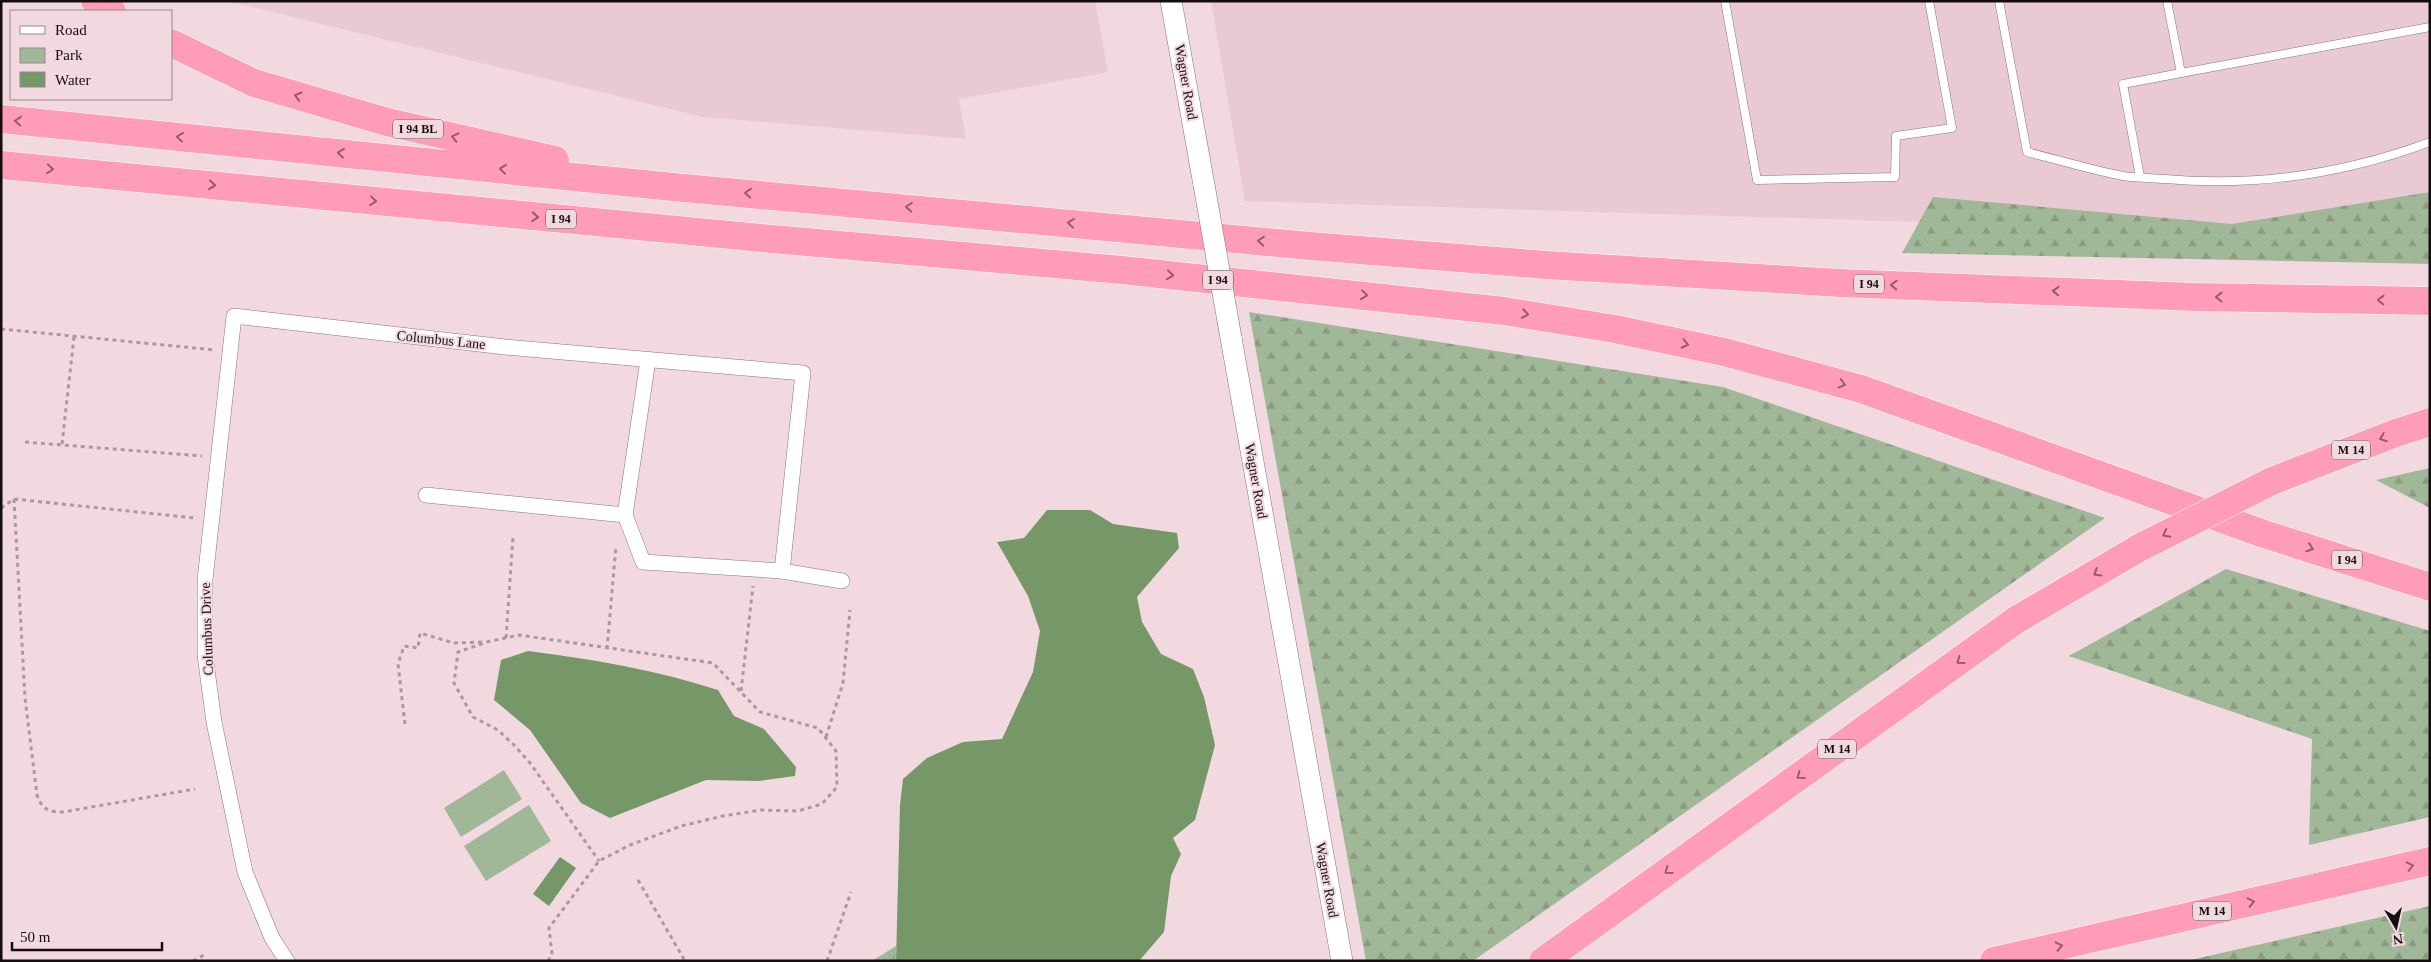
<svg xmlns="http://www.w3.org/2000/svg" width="2431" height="962" font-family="Georgia,serif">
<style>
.built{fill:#eacad2}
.forest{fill:url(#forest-firs)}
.wetland{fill:url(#wetland-marsh)}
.green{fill:#a0b798}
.water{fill:#769869}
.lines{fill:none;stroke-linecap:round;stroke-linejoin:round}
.lane-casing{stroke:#887478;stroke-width:9}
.street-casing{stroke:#887478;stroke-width:16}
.secondary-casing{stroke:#887478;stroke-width:22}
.highway-casing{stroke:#fff;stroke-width:29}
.path{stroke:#ab999d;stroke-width:3;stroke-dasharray:4 4;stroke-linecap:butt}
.lane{stroke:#fff;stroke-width:8}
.street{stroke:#fff;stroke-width:15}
.secondary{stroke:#fff;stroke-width:21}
.highway{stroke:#ff9db8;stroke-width:28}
.secondary-bridge-casing{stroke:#887478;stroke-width:22;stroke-linecap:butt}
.highway-bridge-casing{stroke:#fff;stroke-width:29;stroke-linecap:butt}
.secondary-bridge{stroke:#fff;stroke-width:21}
.highway-bridge{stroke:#ff9db8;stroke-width:28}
.oneway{stroke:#955c6c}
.labels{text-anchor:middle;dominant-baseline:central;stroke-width:4;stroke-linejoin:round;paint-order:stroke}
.shield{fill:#f1d9df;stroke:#564a4d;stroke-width:1}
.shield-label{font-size:12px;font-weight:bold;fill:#140d0f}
.street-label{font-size:14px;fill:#140d0f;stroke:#f1d9df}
</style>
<defs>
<pattern id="forest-firs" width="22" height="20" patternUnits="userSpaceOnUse" patternTransform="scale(1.25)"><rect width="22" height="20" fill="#a0b798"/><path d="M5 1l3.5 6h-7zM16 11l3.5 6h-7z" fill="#899c82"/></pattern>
<pattern id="wetland-marsh" width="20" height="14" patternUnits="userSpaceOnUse" patternTransform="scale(1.25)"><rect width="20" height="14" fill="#a0b798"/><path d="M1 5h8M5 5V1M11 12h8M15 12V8" fill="none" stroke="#899c82"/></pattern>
</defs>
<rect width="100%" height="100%" fill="#f1d9df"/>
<!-- built -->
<g class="built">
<path d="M227,1H1095L1108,72L959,99L966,139L703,117Z"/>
<path d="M1211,1H2430V224H1985L1245,201Z"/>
</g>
<!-- forest -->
<g class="forest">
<path d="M2430,192V264L1902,253L1933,197L2232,224Z"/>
<path d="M1249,312L1723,387L2105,518L1473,961H1366Z"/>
<path d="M2430,468V508L2376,480Z"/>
<path d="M2226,569L2430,631V817L2309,845L2312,739L2069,656Z"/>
<path d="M2430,906V961H2186Z"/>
</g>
<!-- wetland -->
<path class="wetland" d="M896,946V961H872Z"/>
<!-- green -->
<g class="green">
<path d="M504,770L522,799L461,837L444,808Z"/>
<path d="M529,805L551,841L486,881L464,846Z"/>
</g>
<!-- water -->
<g class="water">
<path d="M1047,510H1090L1113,524L1177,533L1179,548L1137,597L1142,622L1161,654L1193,669L1204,697L1215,745L1195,820L1173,838L1181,854L1171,876L1164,932L1139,961H896L900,805L903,779L927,758L963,742L1002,739L1033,672L1040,631L1028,596L997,542L1024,538Z"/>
<path d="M528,651C592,659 656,670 718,690L734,716L764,729L796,767L795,776L759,781L706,780L610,818L581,803L530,730L494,700L501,660Z"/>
<path d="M560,857L576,868L549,906L533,894Z"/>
</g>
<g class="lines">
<defs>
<g id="lane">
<path d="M1725,1L1757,180L1895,177L1896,136L1952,128L1929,1"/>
<path d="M1999,1L2027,152C2059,160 2091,170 2123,176C2137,178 2151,178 2165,179C2256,187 2344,174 2430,142"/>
<path d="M2167,1L2181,73L2430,27"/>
<path d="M2140,177L2123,84L2181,73"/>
</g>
<g id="street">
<path d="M648,360L625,515L643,562L782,571"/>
<path d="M426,495L625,515"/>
<path d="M287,961L272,938L245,872L214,722L205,655V580L234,316L505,347L803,373L782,571L842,581"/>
</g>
<g id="secondary">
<path d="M1171,1L1204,185"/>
<path d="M1231,338L1342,961"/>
</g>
<g id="highway">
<path d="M95,1L112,11"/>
<path d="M171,43L254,83L387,122L555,160"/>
<path d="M1,119L673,187L1310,246L1546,265L1840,283L2194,297L2430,301"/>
<path d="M1,165L772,239L1122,270L1504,311L1615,329L1724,352L1861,389L2264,534L2430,587"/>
<path d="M2272,481L2396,433L2430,422"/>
<path d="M1543,961L2016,620L2139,548"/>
<path d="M1994,961L2430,861"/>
</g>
</defs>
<!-- lane casing -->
<use href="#lane" class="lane-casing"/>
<!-- street casing -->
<use href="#street" class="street-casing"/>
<!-- secondary casing -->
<use href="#secondary" class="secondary-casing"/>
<!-- highway casing -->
<use href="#highway" class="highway-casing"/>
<!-- path -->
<g class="path">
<path d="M1,329L215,350"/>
<path d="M25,442L202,456"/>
<path d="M62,444L74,337"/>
<path d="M14,499L25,698L37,795C42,809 48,812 63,812L195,789"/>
<path d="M1,508L14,499L195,518"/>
<path d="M506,638L513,537"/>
<path d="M607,649L616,546"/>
<path d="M741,691L753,586"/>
<path d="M405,724L398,664L404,646L418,648L420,633L454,643L484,642"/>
<path d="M826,737L843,683L850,610"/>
<path d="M638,880L685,961"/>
<path d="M193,961L204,955"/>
<path d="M548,961L552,954L549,928L599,861L630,845L681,826L723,816L761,810L798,811L822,804L837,787L836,751L818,728L760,712L713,663L519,635L487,642L458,652L454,683L473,717L498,730L514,745L530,763L599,861"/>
<path d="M827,961L851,892"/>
</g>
<!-- lane -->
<use href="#lane" class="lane"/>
<!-- street -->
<use href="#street" class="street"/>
<!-- secondary -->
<use href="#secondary" class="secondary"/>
<!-- highway -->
<use href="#highway" class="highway"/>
<defs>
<path id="secondary-bridge" d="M1204,185L1231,338"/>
<path id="highway-bridge" d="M2139,548L2272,481"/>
</defs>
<!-- secondary-bridge casing -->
<use href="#secondary-bridge" class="secondary-bridge-casing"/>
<!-- highway-bridge casing -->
<use href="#highway-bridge" class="highway-bridge-casing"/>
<!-- secondary-bridge -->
<use href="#secondary-bridge" class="secondary-bridge"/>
<!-- highway-bridge -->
<use href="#highway-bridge" class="highway-bridge"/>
</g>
<!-- one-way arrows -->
<defs><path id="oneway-chevron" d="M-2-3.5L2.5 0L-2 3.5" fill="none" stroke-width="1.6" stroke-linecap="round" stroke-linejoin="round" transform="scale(1.25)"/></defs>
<g class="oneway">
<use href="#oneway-chevron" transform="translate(298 96) rotate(-164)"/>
<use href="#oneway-chevron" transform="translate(18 121) rotate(-175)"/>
<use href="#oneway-chevron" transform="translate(180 137) rotate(-174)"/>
<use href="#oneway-chevron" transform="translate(455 137) rotate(-167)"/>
<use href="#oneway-chevron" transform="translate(341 153) rotate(-174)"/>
<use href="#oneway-chevron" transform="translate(50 169) rotate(5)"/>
<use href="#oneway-chevron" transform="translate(503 169) rotate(-174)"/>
<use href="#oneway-chevron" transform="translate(212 185) rotate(6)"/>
<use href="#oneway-chevron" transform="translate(748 193) rotate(-175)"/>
<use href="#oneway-chevron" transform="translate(373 201) rotate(6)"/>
<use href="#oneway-chevron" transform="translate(909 207) rotate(-175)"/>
<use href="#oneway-chevron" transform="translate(535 217) rotate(5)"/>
<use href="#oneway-chevron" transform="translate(1071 223) rotate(-174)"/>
<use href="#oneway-chevron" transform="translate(1261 241) rotate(-175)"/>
<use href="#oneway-chevron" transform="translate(1170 275) rotate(6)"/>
<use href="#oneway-chevron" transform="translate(1894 285) rotate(-178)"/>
<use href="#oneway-chevron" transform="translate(2056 291) rotate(-178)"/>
<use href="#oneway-chevron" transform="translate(1364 295) rotate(6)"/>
<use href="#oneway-chevron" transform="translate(2219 297) rotate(-179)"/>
<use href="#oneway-chevron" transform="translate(2381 300) rotate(-179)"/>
<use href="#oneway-chevron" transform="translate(1525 314) rotate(10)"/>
<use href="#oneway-chevron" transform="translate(1685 344) rotate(12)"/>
<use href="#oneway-chevron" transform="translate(1842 384) rotate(15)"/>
<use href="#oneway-chevron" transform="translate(2383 438) rotate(159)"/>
<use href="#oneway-chevron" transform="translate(2166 534) rotate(153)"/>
<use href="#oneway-chevron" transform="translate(2310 548) rotate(18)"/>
<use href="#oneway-chevron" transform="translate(2097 573) rotate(149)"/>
<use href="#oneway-chevron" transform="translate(1960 661) rotate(144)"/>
<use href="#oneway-chevron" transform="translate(1800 776) rotate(144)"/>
<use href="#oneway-chevron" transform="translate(2410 866) rotate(-13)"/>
<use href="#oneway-chevron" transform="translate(1668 871) rotate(144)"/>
<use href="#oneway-chevron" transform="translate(2251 902) rotate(-13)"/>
<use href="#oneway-chevron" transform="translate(2059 946) rotate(-13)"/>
</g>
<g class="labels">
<!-- shield labels -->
<g class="shield">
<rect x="393" y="119.5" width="50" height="19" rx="4"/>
<rect x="546" y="209.5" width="30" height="19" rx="4"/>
<rect x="1203" y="270.5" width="30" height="19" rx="4"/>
<rect x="1854" y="274.5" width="30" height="19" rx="4"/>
<rect x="2332" y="440.5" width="38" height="19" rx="4"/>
<rect x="2332" y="550.5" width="30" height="19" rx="4"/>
<rect x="1818" y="739.5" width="38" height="19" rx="4"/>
<rect x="2193" y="901.5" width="38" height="19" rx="4"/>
</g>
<g class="shield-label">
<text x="418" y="129">I 94 BL</text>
<text x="561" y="219">I 94</text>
<text x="1218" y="280">I 94</text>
<text x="1869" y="284">I 94</text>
<text x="2351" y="450">M 14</text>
<text x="2347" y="560">I 94</text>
<text x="1837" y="749">M 14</text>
<text x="2212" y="911">M 14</text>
</g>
<!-- street labels -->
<g class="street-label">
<text transform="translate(1186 82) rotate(80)">Wagner Road</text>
<text transform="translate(441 340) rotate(6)">Columbus Lane</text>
<text transform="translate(1256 481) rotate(80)">Wagner Road</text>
<text transform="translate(207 629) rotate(-92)">Columbus Drive</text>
<text transform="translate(1327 880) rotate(80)">Wagner Road</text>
</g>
</g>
<!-- border -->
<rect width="2431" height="962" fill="none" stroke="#140d0f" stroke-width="5"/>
<!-- legend -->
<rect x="10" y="10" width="162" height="90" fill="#f1d9df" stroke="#99878c"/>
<rect x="20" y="26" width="25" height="8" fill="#ffffff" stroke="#99878c"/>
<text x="55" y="35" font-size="15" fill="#140d0f">Road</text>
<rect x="20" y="48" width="25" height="15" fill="#a0b798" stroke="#99878c"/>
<text x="55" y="60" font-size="15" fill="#140d0f">Park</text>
<rect x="20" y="72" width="25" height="15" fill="#769869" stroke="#99878c"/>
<text x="55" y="85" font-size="15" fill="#140d0f">Water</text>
<!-- north arrow -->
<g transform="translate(2396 927) rotate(171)" stroke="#f1d9df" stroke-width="4" paint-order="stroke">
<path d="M0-4L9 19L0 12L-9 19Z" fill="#140d0f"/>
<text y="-8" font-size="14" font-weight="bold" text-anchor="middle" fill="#140d0f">N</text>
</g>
<!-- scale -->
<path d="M12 942v8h150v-8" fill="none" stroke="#140d0f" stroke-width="2.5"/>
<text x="20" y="942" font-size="15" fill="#140d0f" stroke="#f1d9df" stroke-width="4" paint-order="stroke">50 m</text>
</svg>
